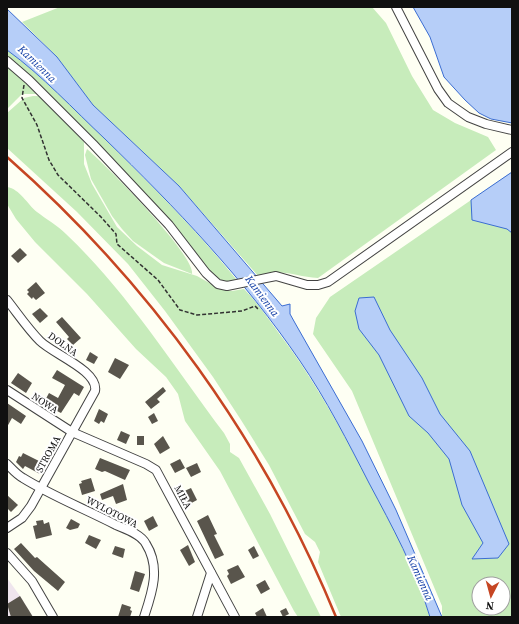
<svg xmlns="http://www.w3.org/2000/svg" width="519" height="624" font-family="'Source Serif 4',serif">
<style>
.industrial{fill:#efe5ed}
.green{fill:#c7ecbb;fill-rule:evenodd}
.water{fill:#b6cef8;stroke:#3b6dd2}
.building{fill:#59554c}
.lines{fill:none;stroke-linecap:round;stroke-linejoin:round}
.minor-casing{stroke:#434343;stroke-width:10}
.path{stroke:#323232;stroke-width:1.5;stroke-dasharray:4 2;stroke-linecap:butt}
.minor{stroke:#fff;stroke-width:8}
.rail{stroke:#c64623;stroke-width:2.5}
.labels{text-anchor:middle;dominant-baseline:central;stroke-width:4;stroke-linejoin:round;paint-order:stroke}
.street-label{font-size:10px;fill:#101010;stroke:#fff}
.water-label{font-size:11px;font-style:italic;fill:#1440a7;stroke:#fff}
</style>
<rect width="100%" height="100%" fill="#fefff3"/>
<!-- industrial -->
<path class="industrial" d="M7,578L20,596L33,617H7Z"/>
<!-- green -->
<g class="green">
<path d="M60,7H372L386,23L412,76L433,110L455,123L488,137L496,150L318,278C295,277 281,267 259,277L179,186L93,105L57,57L22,22Z"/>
<path d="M7,50C40,74 69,104 99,133C146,180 194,227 236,279L235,283L221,281L214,276L174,224L49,94H22L7,109Z"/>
<path d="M33,96H41L84,142V164L92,184L117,227L137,246L162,265L197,276L220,289L232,291L244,289C257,302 267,317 278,332C311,375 338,423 363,471C388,518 414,566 430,617H341L318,562L320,552L315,542L305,534L269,465L241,420L213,377L165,311L128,264L77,212L7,148V113L24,98Z"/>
<path d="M87,149C105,164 195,255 192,274L164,263L133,241L122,229L112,216L91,179L85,155Z"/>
<path d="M512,172V617H442V606L352,391L313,334L316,318L330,297ZM479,584H503V608H479Z"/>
<path d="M7,187C20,189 27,204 37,212C46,219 57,225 66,234C127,292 173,365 224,433L230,444V452L239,458L270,514L321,617H298L294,611L220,471L185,421L178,394L166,377L136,349L87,294L35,242L16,219L7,204Z"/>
</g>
<!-- water -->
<g class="water">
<path d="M413,7H512V123L491,119L479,113L465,100L444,77L430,37Z"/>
<path d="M7,9L57,57L93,105L179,186L282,306L290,304V314L295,323L362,441L396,510L442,617H430C416,570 392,526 369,483C348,442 326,399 300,361C245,280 175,207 105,139C73,109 43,76 7,50Z"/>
<path d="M512,172V233L507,229L472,220L471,200Z"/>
<path d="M374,297L390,330L422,378L440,414L470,451L509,544L498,558L472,559L483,543L462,505L449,459L428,433L409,416L379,355L359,329L355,311L359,298Z"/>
</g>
<!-- building -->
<g class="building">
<path d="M20,248L27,255L18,263L11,256Z"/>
<path d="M36,282L45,293L36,300L33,297L32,299L27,294L29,292L27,290Z"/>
<path d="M40,308L48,316L40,323L32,314Z"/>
<path d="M62,317L81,338L73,345L67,339L69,337L56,322Z"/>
<path d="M90,352L98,357L94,364L86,360Z"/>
<path d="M115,358L129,365L120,379L108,372Z"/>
<path d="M57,370L84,387L79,396L74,393L61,413L43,404L49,393L58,398L65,385L52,378Z"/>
<path d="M18,373L32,383L26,393L11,383Z"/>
<path d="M163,387L166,391L157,399L160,402L151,409L145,402Z"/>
<path d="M7,403L26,416L21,424L12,418L7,427Z"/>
<path d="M99,409L108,414L104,423L101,421L99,424L94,421Z"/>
<path d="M154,413L158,421L152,424L148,417Z"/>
<path d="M121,431L130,435L126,444L117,440Z"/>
<rect x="137" y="436" width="7" height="9"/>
<path d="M163,436L170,448L160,454L154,444Z"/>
<path d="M23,453L45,464L40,474L25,466L23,469L16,462L19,456L21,457Z"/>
<path d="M100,458L130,470L125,480L105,471L102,472L95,469Z"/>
<path d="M180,459L185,468L175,473L170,464Z"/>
<path d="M197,463L201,472L191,477L186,468Z"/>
<path d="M91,478L95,491L82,495L79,484L82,483L81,481Z"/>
<path d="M123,484L127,500L116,504L113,496L102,500L100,494Z"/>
<path d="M191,488L197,500L186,506L180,493Z"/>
<path d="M7,495L18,505L11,512L7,508Z"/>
<path d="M208,515L217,534L214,535L224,555L215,559L197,521Z"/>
<path d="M153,516L158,526L149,531L144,521Z"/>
<path d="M71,519L80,524L78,528L70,530L66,528Z"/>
<path d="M43,520L44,524L49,522L52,535L36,539L33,526L37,525L36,521Z"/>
<path d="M89,535L101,540L96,549L85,543Z"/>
<path d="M21,543L35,558L37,557L65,582L58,591L34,571L14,549Z"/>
<path d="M188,545L195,562L189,566L180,550Z"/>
<path d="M115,546L125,549L123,558L112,554Z"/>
<path d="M254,546L259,556L253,559L248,550Z"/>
<path d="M238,565L245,577L231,584L227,576L229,574L227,570Z"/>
<path d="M135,571L145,574L139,592L130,589Z"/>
<path d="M265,580L270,589L261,594L256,585Z"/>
<path d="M20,596L33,617H11L7,604Z"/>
<path d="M122,604L131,607L130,610L132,611L130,617H118Z"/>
<path d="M263,608L267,617H257L255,613Z"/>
<path d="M286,608L289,614L283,617L280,611Z"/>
</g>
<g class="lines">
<defs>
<g id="minor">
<path d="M396,7L438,89L448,103L468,117L486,124L512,130"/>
<path d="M7,61L29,80L93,144L169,225L206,273L218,284L227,286L276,276L307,285H318L328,282L512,152"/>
<path d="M7,300C18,314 28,329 40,341C53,354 99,371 95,391L31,506L22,518L7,528"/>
<path d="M7,390L72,432L146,464L156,470L235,617"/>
<path d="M7,464C12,469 17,475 23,478C52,496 85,509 116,525C125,529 141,534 146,544C161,568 152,593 144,617"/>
<path d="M7,553L32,581L53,617"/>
<path d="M197,617L211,573"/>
</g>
</defs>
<!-- minor casing -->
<use href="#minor" class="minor-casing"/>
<!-- path -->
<path class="path" d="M24,85L22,98L37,125L49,160L58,175L101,217L116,234L117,244L158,280L180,310L197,315L242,311L255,306L258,309"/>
<!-- minor -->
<use href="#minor" class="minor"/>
<!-- rail -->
<path class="rail" d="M7,157C150,283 264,441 336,617"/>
</g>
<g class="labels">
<!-- street labels -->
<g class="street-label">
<text transform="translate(63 344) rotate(35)">DOLNA</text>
<text transform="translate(45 403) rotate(33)">NOWA</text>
<text transform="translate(48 454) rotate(-61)">STROMA</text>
<text transform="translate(183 497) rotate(62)">MIŁA</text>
<text transform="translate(112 512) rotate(27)">WYLOTOWA</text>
</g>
<!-- water labels -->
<g class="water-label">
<text transform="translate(37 64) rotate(44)">Kamienna</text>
<text transform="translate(262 296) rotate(53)">Kamienna</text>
<text transform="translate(420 578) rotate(66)">Kamienna</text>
</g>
</g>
<!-- border -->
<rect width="519" height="624" fill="none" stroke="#101010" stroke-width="16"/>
<!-- north arrow -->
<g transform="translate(491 596) rotate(186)"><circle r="19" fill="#ffffff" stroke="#9f9f9f"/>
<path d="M0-3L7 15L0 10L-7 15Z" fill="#c64623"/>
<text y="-6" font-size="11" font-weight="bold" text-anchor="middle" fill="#101010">N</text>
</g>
</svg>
